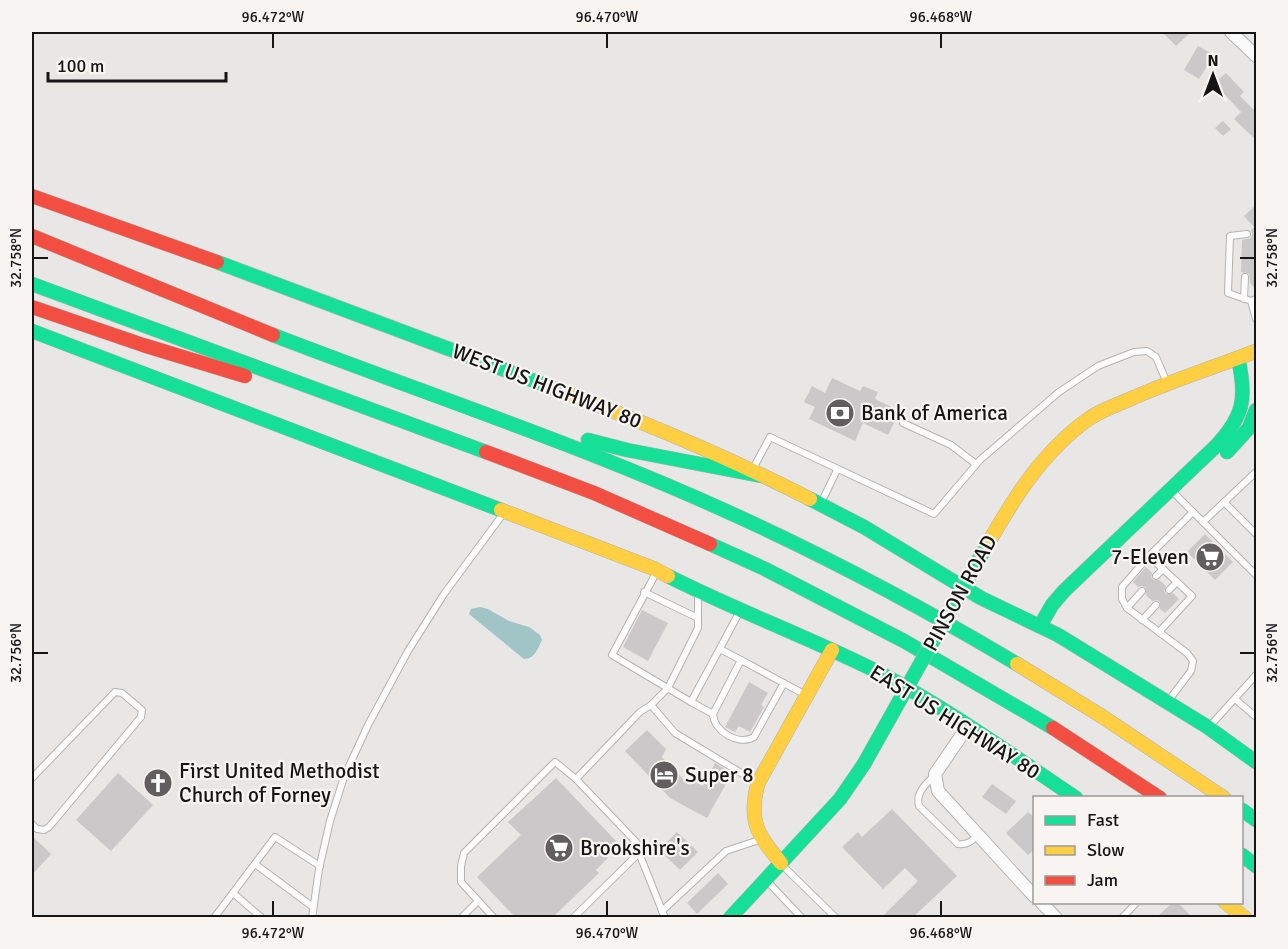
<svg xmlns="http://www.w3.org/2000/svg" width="1288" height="949" font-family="Signika,sans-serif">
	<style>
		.water { fill: #a1c4c6 }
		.building { fill: #cac8c9 }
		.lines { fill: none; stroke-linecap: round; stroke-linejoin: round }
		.lane-casing { stroke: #b4b3b2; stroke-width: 8 }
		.street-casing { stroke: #b4b3b2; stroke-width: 14 }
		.fast-casing { stroke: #b4b3b2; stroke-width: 15 }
		.slow-casing { stroke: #b4b3b2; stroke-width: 15 }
		.jam-casing { stroke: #b4b3b2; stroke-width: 15 }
		.lane { stroke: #fcfbfb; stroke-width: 6 }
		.street { stroke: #fcfbfb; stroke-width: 12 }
		.fast { stroke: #16e098; stroke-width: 14 }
		.slow { stroke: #ffcf43; stroke-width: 14 }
		.jam { stroke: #f24e42; stroke-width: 14 }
		.fast-bridge-casing { stroke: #b4b3b2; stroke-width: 15; stroke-linecap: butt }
		.fast-bridge { stroke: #16e098; stroke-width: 14 }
		.ticks { fill: none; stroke: #161515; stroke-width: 2 }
		.labels { text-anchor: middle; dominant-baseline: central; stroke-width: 4.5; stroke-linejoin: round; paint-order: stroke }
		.street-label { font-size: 21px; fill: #161515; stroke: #f7f4f2 }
		.poi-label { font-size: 21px; fill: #161515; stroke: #f7f4f2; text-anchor: start }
		.neatline { fill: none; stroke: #161515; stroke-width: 2 }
		.ticks-label { font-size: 15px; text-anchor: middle; fill: #161515 }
	</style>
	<rect width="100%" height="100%" fill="#e9e7e6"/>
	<path class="water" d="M480,607L488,609L509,621L529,627L540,635L542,640C538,648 535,659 524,659L469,614L471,609Z"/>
	<g class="building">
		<polygon points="1162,32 1191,32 1176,46"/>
		<polygon points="1198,46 1214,55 1199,79 1184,70"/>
		<polygon points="1226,73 1244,92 1240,96 1257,113 1257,141 1234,119 1241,112 1214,83"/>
		<polygon points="1223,121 1231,129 1223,136 1215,128"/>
		<polygon points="1257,204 1257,291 1250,283 1249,274 1241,272 1242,240 1251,238 1252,234 1251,230 1254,227 1244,216"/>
		<polygon points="832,378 860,391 863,386 878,392 875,399 900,411 888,435 863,423 855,441 809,419 815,407 804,402 812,386 825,393"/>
		<polygon points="1205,534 1233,562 1215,580 1187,552"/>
		<polygon points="1146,567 1152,573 1151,577 1153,580 1159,580 1166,586 1164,591 1166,594 1173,593 1179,599 1165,613 1160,609 1160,602 1157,600 1152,601 1146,595 1146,588 1142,586 1138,587 1133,582"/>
		<polygon points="642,610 668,623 648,661 623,647"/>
		<polygon points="749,682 768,693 761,705 764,707 750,732 739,726 735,732 725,727"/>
		<polygon points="647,730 666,749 662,757 686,782 689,779 703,786 715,763 732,773 707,818 670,798 625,751"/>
		<polygon points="118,773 153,805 111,851 76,820"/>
		<polygon points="556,778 617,842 604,854 608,858 596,870 599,873 552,918 516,918 477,877 521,835 508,822"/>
		<polygon points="992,784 1016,801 1006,814 982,797"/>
		<polygon points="892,809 957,876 912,918 881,918 918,881 905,868 883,889 842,847 858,832 862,837"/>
		<polygon points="1028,812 1035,818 1035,849 1028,855 1006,833"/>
		<polygon points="677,832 698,852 680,870 659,850"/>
		<polygon points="32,836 51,854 32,875"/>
		<polygon points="718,873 728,884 697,914 687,903"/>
		<polygon points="1172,903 1178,903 1193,918 1156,918"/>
	</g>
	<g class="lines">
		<g class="lane-casing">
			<g id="lane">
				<polyline points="1247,234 1230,236 1228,293 1251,301"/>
				<polyline points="1244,299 1245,277"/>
				<polyline points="1256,299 1251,301 1256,319"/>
				<polyline points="903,423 951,445 976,464"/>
				<polyline points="754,467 770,437 934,514 980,460 1059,392 1098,366 1134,352 1147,351 1156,357 1167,383"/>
				<polyline points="1172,491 1256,575"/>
				<polyline points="822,501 837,470"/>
				<polyline points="1224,502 1256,534"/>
				<polyline points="1203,522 1256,472"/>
				<polyline points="1149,556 1192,596 1159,632"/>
				<polyline points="656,573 612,655 691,702"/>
				<polyline points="1156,576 1163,569"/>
				<polyline points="1169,590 1177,582"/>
				<polyline points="644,592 698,618"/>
				<polyline points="1127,608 1142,591"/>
				<polyline points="1142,620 1156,605"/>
				<polyline points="720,649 741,660 713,714 691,702 740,611"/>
				<polyline points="741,660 804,694"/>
				<polyline points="1235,699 1256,717"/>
				<polyline points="1169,700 1191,671 1193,661 1187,653 1127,608 1122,599 1122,587 1149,556 1193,512"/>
				<polyline points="651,705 675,733 756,782"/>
				<path d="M713,714C714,732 739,746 754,737L784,683"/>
				<polyline points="1209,727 1256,675"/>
				<path d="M935,774C927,784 915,792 919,806L958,844C968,845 972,841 979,834"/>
				<polyline points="32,778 115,692 122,693 142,710 141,717 49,827 44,830 37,829 32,824"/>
				<polyline points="576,779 640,712 651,705 668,688 698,628 698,594"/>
				<polyline points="255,864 313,907"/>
				<polyline points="781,864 836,918"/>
				<polyline points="768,882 802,918"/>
				<polyline points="233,893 262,918"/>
				<polyline points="662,911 726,851 759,840"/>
				<polyline points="214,918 275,837 320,866"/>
				<polyline points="312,918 319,869 330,821 344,777 368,725 408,651 444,594 503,514"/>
				<polyline points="461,918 478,901"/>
				<polyline points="494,918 461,882 461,866 464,853 555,762 576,779 638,844 639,853"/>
				<polyline points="573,918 639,853 665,918"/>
				<polyline points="1122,918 1137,902"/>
			</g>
		</g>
		<g class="street-casing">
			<g id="street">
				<polyline points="1231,32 1256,56"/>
				<polyline points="968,726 935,774 938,791 1034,896"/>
				<polyline points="1041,902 1056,918"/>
			</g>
		</g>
		<g class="fast-casing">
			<g id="fast">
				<polyline points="217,262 569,394"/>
				<polyline points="32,284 486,452"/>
				<polyline points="32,331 501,510"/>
				<path d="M273,335C421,392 572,442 717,507C820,553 920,606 1017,664"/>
				<polyline points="588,440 627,450 762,476"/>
				<polyline points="1227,452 1249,428 1256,410"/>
				<polyline points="810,499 864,527 981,598 1058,635 1206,726 1256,762"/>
				<polyline points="710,544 765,569 904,641 1053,728"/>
				<path d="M668,576C737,611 811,638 880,673C948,709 1012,755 1076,798"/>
				<path d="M1040,626L1052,605L1064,591L1216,446C1244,416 1247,398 1238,358"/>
				<polyline points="1242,810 1256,820"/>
				<polyline points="1242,855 1256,866"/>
				<polyline points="730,918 840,799 864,764"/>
			</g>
		</g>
		<g class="slow-casing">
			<g id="slow">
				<path d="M569,394C651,425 732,459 810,499"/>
				<polyline points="501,510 655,569 668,576"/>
				<path d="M983,552C1011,503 1040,454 1087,420C1099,411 1114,406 1128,400C1170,381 1213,368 1256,351"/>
				<polyline points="1017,664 1103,717 1224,798"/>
				<path d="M781,863C757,834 748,821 758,783L832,650"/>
				<polyline points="1225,902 1245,918"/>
			</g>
		</g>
		<g class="jam-casing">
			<g id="jam">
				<polyline points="32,196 217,262"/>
				<polyline points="32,236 273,335"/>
				<polyline points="32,307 143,345 245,376"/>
				<polyline points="486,452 594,493 710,544"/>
				<polyline points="1053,728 1160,798"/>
			</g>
		</g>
		<use href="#lane" class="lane"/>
		<use href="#street" class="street"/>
		<use href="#fast" class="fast"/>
		<use href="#slow" class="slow"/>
		<use href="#jam" class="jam"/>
		<g class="fast-bridge-casing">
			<polyline id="fast-bridge" points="864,764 983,552"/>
		</g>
		<use href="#fast-bridge" class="fast-bridge"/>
	</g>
	<path class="ticks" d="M273,33V48M607,33V48M941,33V48M33,258H48M1240,258H1255M33,653H48M1240,653H1255M273,901V916M607,901V916M941,901V916"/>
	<defs>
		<g id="bank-disc" transform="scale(1.5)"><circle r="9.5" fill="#605e5e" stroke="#f7f4f2"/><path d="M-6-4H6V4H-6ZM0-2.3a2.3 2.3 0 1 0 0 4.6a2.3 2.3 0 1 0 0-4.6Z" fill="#fff"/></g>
		<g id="supermarket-disc" transform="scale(1.5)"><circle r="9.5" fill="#605e5e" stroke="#f7f4f2"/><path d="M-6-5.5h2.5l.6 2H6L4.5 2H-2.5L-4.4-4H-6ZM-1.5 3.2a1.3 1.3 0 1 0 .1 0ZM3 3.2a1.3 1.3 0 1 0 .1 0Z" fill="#fff"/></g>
		<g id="hotel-disc" transform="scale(1.5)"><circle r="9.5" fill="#605e5e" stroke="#f7f4f2"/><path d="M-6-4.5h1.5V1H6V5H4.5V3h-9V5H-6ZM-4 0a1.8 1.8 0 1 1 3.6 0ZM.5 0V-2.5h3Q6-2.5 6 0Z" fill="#fff"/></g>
		<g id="church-disc" transform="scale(1.5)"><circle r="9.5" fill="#605e5e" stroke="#f7f4f2"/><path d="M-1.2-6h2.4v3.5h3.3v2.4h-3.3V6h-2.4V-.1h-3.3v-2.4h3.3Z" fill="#fff"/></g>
	</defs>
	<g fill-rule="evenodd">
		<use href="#bank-disc" x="840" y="413"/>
		<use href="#supermarket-disc" x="1210" y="557"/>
		<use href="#hotel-disc" x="664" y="775"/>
		<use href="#church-disc" x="158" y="783"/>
		<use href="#supermarket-disc" x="559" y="848"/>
	</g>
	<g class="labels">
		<g class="street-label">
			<text transform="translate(547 386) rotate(21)">WEST US HIGHWAY 80</text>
			<text transform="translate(960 593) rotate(-61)">PINSON ROAD</text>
			<text transform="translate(955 722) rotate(32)">EAST US HIGHWAY 80</text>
		</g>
		<g class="poi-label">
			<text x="861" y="413">Bank of America</text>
			<text x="1189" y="557" text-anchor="end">7-Eleven</text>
			<text x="179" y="771">First United Methodist<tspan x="179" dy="24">Church of Forney</tspan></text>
			<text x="685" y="775">Super 8</text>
			<text x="580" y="848">Brookshire's</text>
		</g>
	</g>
	<rect width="1288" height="949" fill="none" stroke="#f7f4f2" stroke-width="66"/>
	<rect x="1033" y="796" width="210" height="108" fill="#f7f4f2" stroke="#9d9b9a" stroke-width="1.5"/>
	<rect x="1045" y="816" width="30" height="9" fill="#16e098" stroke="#9d9b9a" stroke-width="1.5"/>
	<text x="1087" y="826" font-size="18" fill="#161515">Fast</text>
	<rect x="1045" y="846" width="30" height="9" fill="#ffcf43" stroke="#9d9b9a" stroke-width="1.5"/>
	<text x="1087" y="856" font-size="18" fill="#161515">Slow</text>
	<rect x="1045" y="876" width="30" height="9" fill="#f24e42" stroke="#9d9b9a" stroke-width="1.5"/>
	<text x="1087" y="886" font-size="18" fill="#161515">Jam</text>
	<g transform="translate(1213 75)" stroke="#f7f4f2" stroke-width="4.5" paint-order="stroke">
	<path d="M0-4.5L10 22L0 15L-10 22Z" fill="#161515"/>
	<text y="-9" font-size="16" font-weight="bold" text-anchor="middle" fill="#161515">N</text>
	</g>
	<path d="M48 72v9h178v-9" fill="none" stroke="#161515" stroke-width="3"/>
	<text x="57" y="72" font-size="18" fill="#161515" stroke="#f7f4f2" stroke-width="4.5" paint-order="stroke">100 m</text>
	<rect x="33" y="33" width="1222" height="883" class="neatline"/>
	<g class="ticks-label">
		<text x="273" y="22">96.472°W</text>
		<text x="607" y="22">96.470°W</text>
		<text x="941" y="22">96.468°W</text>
		<text transform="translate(16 258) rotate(-90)" y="5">32.758°N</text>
		<text transform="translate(1272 258) rotate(-90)" y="5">32.758°N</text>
		<text transform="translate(16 653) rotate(-90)" y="5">32.756°N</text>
		<text transform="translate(1272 653) rotate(-90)" y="5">32.756°N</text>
		<text x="273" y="938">96.472°W</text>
		<text x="607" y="938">96.470°W</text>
		<text x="941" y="938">96.468°W</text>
	</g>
</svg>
